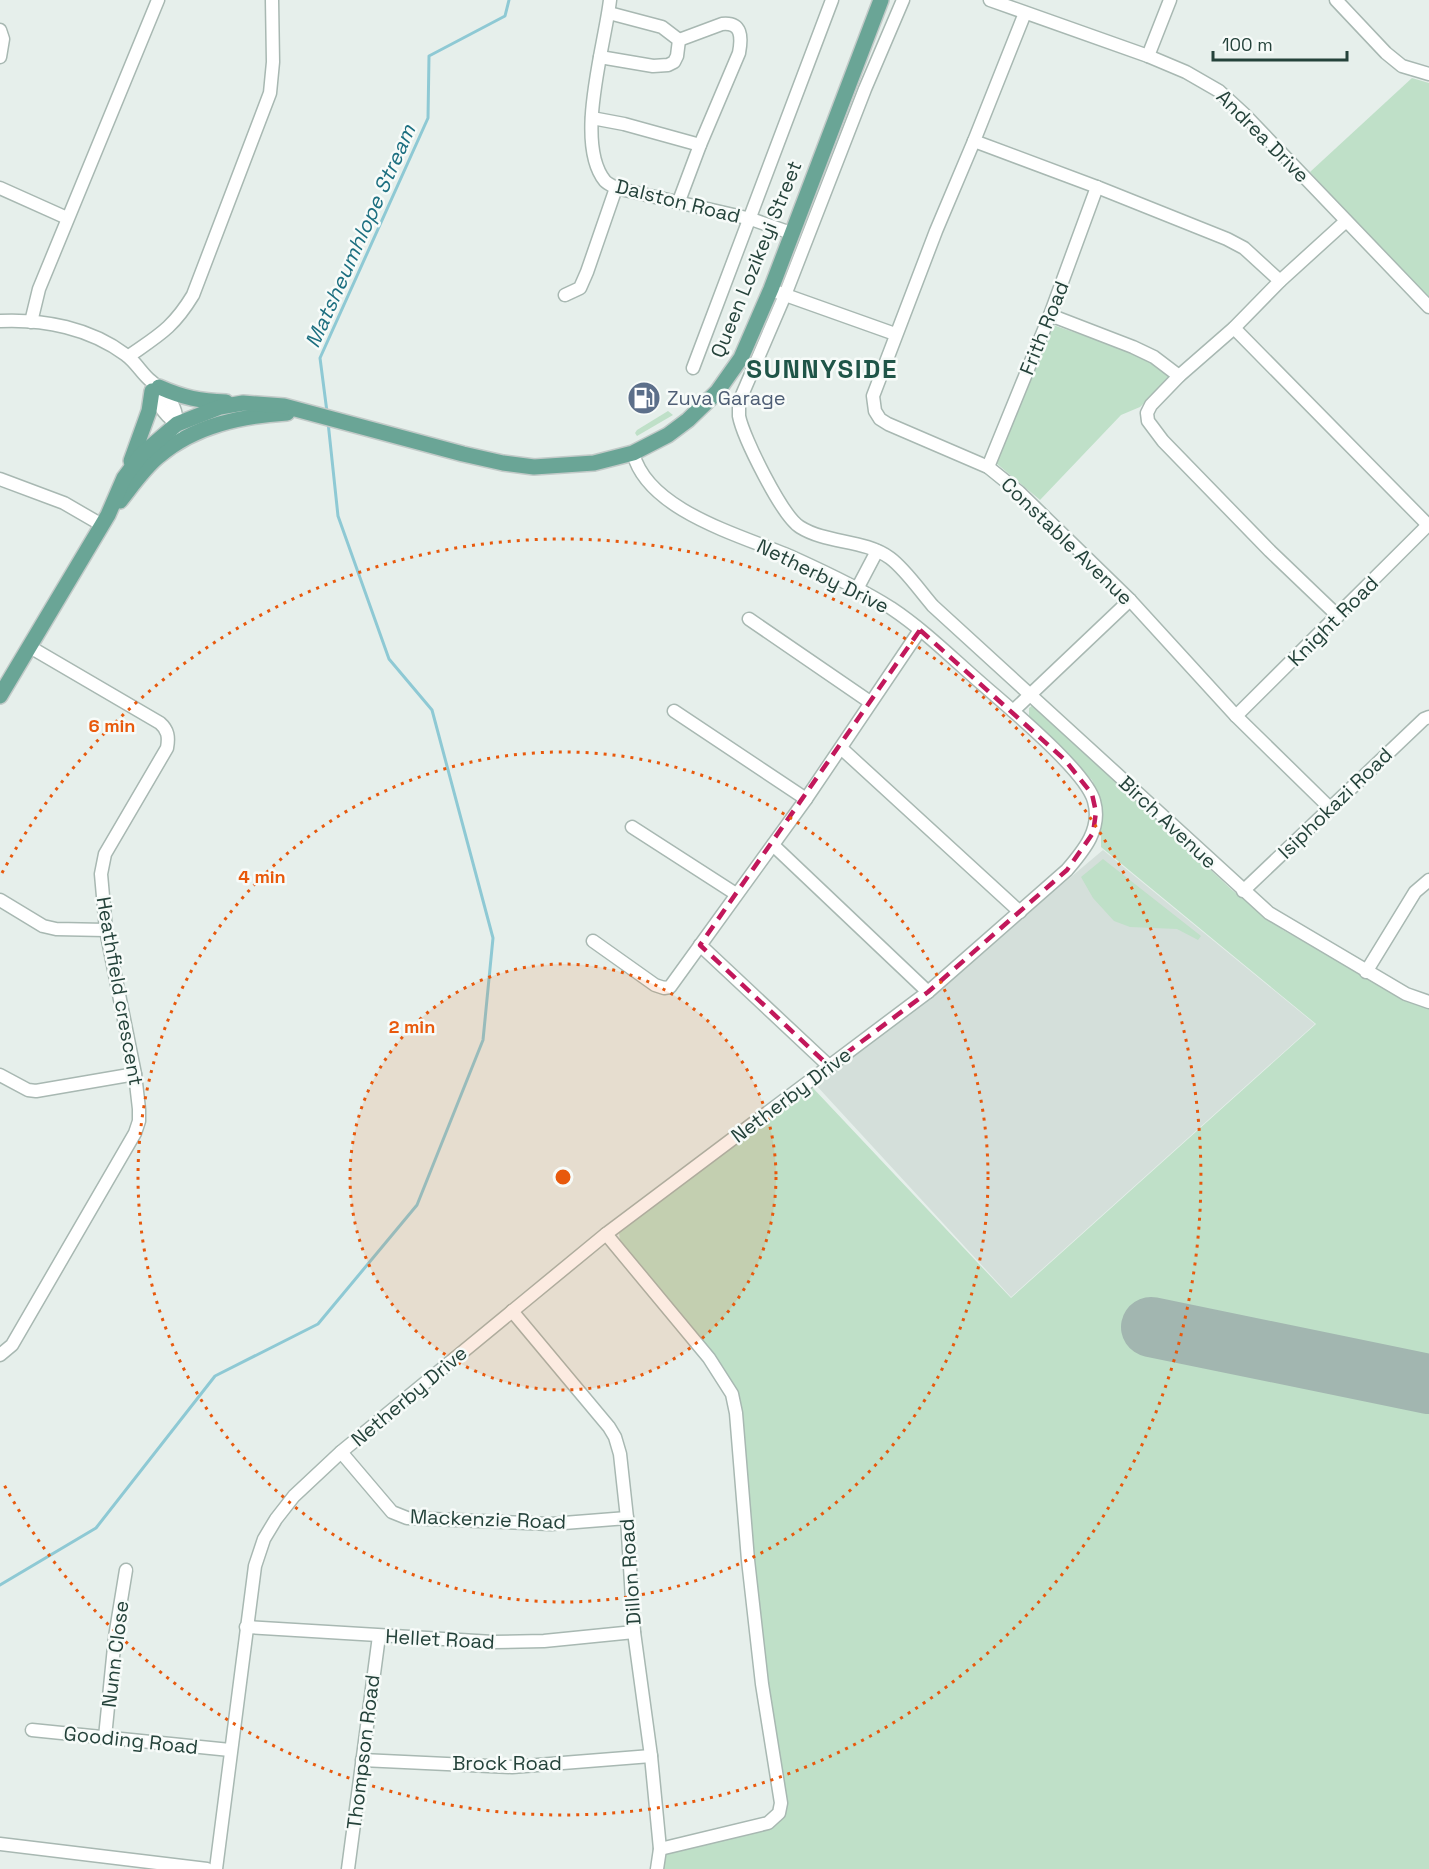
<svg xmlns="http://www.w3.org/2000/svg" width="1429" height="1869" font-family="'Space Grotesk',sans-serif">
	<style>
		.built { fill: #d4dfda }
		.green { fill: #bfe0c8 }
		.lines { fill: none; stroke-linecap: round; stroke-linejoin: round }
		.stream { stroke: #8ec9d4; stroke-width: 3 }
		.runway { stroke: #a2b6b0; stroke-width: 60 }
		.minor-casing { stroke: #a8b8b2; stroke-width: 15 }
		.major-casing { stroke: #c2cac8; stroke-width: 18 }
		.minor { stroke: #fff; stroke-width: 12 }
		.major { stroke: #6aa596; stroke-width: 15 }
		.marked { fill: none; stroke: #c2185b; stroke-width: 4.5; stroke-dasharray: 12 8; stroke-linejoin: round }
		.ring { fill: none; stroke: #e8590c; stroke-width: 3; stroke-dasharray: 3 6 }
		.labels { text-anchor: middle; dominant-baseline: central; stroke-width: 5; stroke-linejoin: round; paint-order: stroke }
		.street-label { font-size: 20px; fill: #24423a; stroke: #f7fbf9 }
		.service-label { font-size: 20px; fill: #4e5e75; stroke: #f7fbf9; text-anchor: start }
		.water-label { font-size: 21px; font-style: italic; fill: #1c6f80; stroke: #f7fbf9 }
		.district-label { font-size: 26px; font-weight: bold; letter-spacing: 1.5px; fill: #1f5548; stroke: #f7fbf9 }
		.centre { fill: #e8590c; stroke: #f7fbf9; stroke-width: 3 }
		.ring-label { font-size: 18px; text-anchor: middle; font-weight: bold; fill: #e8590c; stroke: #f7fbf9; stroke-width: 5; stroke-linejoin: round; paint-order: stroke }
	</style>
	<rect width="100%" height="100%" fill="#e6efeb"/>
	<polygon class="built" points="1103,850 1315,1024 1011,1297 815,1084 931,995"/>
	<g class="green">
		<polygon points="1412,78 1429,83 1429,300 1310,172"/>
		<polygon points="1053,325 1126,350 1150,362 1170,378 1140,407 1121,415 1040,500 996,463"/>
		<polygon points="668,411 673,415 637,436 635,433 637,430"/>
		<polygon points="1033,705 1037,706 1232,890 1283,930 1408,1000 1429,1006 1429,1869 661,1869 666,1852 774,1826 787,1811 766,1685 737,1404 620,1244 619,1231 812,1087 1011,1298 1316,1024 1101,847 1101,801 1092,780 1034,726 1029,716 1029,708"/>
		<polygon points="1103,859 1201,936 1198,940 1177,929 1130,927 1114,921 1093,898 1081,877"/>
	</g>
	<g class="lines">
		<g class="stream">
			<polyline points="327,412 320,358 428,118 429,56 505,16 509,0"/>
			<polyline points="0,1585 96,1528 215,1376 318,1324 417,1205 483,1040 493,938 432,710 389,659 338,516 328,422"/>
		</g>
		<polyline class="runway" points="1151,1327 1429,1384"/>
		<g class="minor-casing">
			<g id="minor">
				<path d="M610,0C605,45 574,143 605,181C608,184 613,186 616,188L751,219L791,233"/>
				<path d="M903,0L865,89L785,295L739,402C739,406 739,411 739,416C743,437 782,516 800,527C827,544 864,539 890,558C905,569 920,591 933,606L1269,913L1406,994L1429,1002"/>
				<polyline points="990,0 1148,56 1186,72 1219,91 1244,114 1429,307"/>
				<polyline points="1336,0 1386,53 1402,66 1429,74"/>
				<polyline points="1025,13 974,141 936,231 873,396 875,411 880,419 888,424 988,467 1019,492 1130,600 1236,716 1330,808"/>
				<polyline points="0,30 3,39 0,57"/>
				<path d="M679,40L722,24C742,22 742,37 739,53L700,145L679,201"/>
				<polyline points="1148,56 1170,0"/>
				<polyline points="600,57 653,66 668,65 674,62 677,56 679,40 662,27 609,13"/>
				<polyline points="592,118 624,124 700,145"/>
				<polyline points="974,141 1097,187 1227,239 1244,248 1280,281"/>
				<polyline points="0,188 67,218"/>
				<polyline points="777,292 895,334"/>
				<polyline points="565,295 580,288 587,272 616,188"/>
				<polyline points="1050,315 1133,347 1154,357 1179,376"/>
				<path d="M0,321C44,319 90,328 126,355C136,362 142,374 151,381C167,394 182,410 174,431"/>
				<polyline points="31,322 39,289 158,0"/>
				<polyline points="1234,328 1429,526"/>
				<path d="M129,356C159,335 173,328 193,295L270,93L273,62L272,0"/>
				<polyline points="693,368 832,0"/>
				<path d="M152,389C157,403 166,418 179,424"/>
				<polyline points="988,467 1050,315 1097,187"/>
				<polyline points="0,479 64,503 102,525"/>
				<polyline points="857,589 877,551"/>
				<polyline points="1338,616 1270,551 1163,441 1148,421 1147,413 1151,405 1179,376 1234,328 1280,281 1346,221"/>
				<polyline points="749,619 870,702"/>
				<polyline points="674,711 806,799"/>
				<polyline points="1013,711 1130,600"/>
				<polyline points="1236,716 1429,524"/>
				<polyline points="841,748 1020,912"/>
				<polyline points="632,827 736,894"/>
				<polyline points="773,845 928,992"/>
				<polyline points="1243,891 1424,719 1429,717"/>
				<polyline points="0,900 43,926 56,929 106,930"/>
				<polyline points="593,941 655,985 664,988 670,987 806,799 920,630"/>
				<polyline points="700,945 829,1066"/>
				<polyline points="1366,972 1415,892 1429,880"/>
				<polyline points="0,1075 28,1090 36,1091 135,1074"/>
				<polyline points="606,1234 709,1358 732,1394 736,1413 748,1560 762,1684 781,1803 779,1813 768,1823 660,1849"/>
				<polyline points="512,1311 609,1427 615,1437 620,1454 627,1518 634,1632 651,1756 660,1849 657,1869"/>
				<path d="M0,1355L12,1345L135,1133L139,1121V1109L135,1074L106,930L101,874L105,854L167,748C169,737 168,730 160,723L30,647"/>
				<polyline points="341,1452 392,1512 407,1518 551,1524 627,1518"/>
				<polyline points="246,1627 493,1642 544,1641 634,1632"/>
				<polyline points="32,1730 230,1750"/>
				<polyline points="105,1737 115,1637 126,1570"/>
				<polyline points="362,1760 512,1767 651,1756"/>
				<polyline points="0,1844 207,1869"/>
				<path d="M216,1869L255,1566L264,1539L276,1519L294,1496L341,1452L606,1234L928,992L1067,870C1084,850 1102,829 1094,801C1086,771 1008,707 982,684C952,658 924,630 891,608C861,589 827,573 794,558C744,536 648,512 633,453"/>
				<polyline points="348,1869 379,1636"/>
			</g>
		</g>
		<g class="major-casing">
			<g id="major">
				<path d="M159,387C184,398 200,401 226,402"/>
				<polyline points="131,461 149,411 152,391"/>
				<path d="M120,501C132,486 144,468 159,456C195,425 242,416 287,413"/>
				<polyline points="0,696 108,515 124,478 141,455 177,424 220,407 243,403 284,406 463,454 503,463 534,467 594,463 633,453 668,435 688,420 717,392 741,358 771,289 881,0"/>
			</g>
		</g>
		<use href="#minor" class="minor"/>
		<use href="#major" class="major"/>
	</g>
	<path class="marked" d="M920,630L1065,760L1092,794L1096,812L1093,833L1067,870L928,992L829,1066L700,945Z"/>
	<circle cx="563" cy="1177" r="213" fill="#e8590c" fill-opacity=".12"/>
	<g class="ring">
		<circle cx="563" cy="1177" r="213"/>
		<circle cx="563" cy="1177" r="425"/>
		<path d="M2 873A638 638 0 1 1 2 1481"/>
	</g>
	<defs>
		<g id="fuel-disc" transform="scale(1.725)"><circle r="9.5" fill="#5c6f8a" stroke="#f7fbf9"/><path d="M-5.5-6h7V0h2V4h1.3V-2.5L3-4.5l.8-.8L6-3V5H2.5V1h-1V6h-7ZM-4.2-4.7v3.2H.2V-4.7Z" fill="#fff"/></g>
	</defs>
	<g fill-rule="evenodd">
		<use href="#fuel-disc" x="644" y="398"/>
	</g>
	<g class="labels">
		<g class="street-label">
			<text transform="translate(1263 136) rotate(45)">Andrea Drive</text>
			<text transform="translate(678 201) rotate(14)">Dalston Road</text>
			<text transform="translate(756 259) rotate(-68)">Queen Lozikeyi Street</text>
			<text transform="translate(1044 328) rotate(-68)">Frith Road</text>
			<text transform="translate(1067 541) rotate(44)">Constable Avenue</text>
			<text transform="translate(823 576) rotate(26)">Netherby Drive</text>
			<text transform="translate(1333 621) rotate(-45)">Knight Road</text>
			<text transform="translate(1335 803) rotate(-44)">Isiphokazi Road</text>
			<text transform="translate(1168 822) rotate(43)">Birch Avenue</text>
			<text transform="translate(120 991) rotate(80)">Heathfield crescent</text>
			<text transform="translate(791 1095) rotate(-37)">Netherby Drive</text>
			<text transform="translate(409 1396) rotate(-40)">Netherby Drive</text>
			<text transform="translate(488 1519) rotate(2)">Mackenzie Road</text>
			<text transform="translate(630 1572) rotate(-94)">Dillon Road</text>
			<text transform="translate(440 1639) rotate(3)">Hellet Road</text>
			<text transform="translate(115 1654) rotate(-83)">Nunn Close</text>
			<text transform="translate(131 1740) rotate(6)">Gooding Road</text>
			<text transform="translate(363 1752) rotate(-83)">Thompson Road</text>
			<text x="507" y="1763">Brock Road</text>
		</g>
		<g class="service-label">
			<text x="667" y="398">Zuva Garage</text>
		</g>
		<g class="water-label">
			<text transform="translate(360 236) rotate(-66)">Matsheumhlope Stream</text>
		</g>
		<g class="district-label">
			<text x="822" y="369">SUNNYSIDE</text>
		</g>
	</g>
	<circle cx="563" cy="1177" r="9" class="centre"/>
	<g class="ring-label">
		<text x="112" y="732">6 min</text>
		<text x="262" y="883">4 min</text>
		<text x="412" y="1033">2 min</text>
	</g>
	<path d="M1213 51v9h134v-9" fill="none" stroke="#24423a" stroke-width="3"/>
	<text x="1222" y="51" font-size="18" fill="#24423a" stroke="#f7fbf9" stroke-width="4.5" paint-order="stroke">100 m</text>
</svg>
